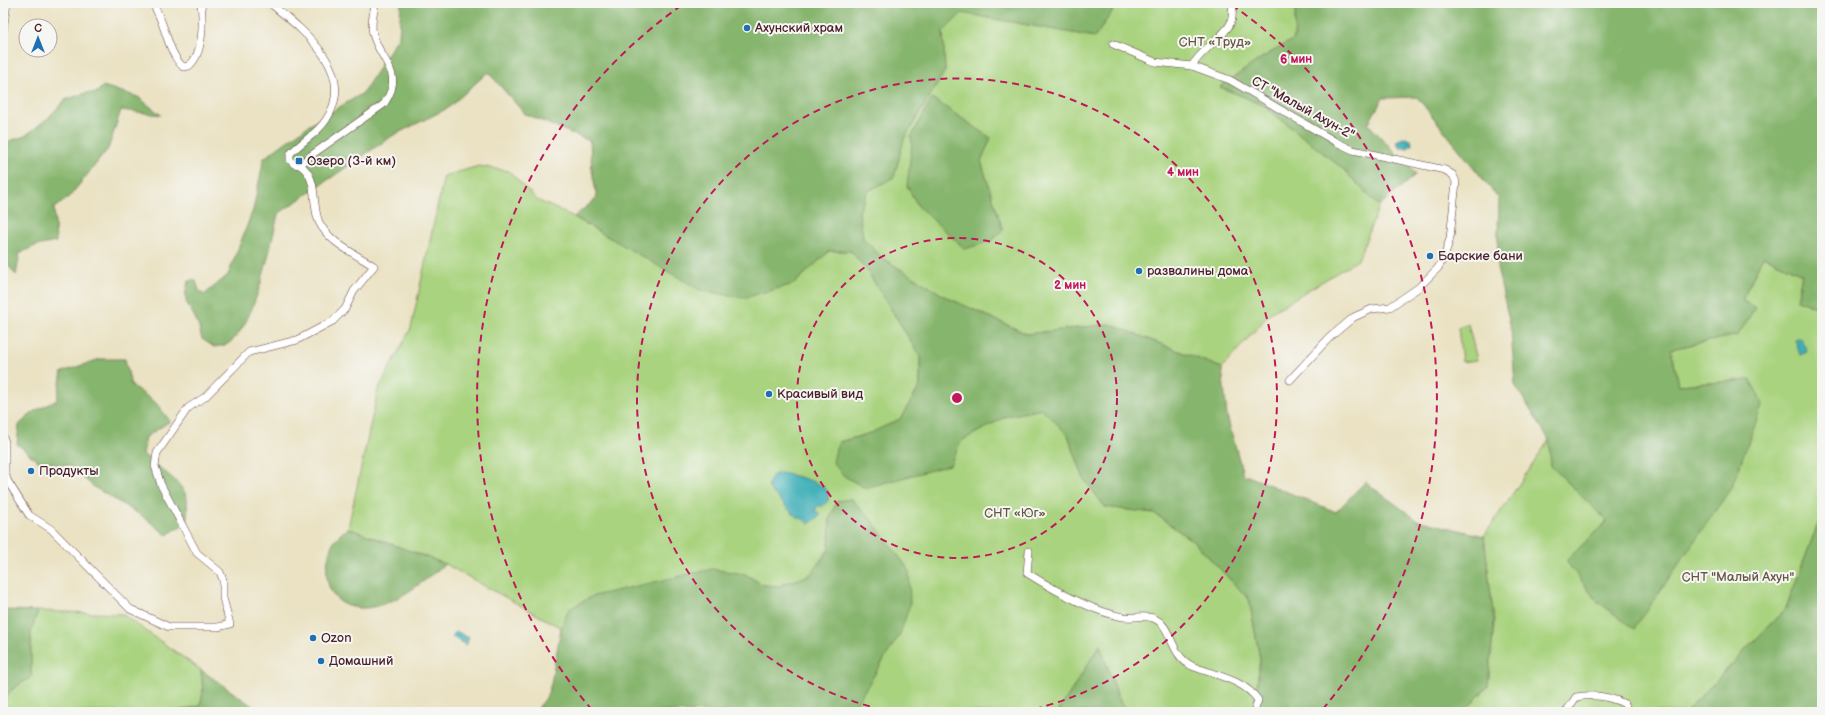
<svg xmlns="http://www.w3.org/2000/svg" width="1825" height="715" font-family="'Balsamiq Sans',sans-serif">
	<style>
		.green { fill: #a9d37e; stroke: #7a7954 }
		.forest { fill: #86b56d; stroke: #686a4c }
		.water { fill: #3eafb7; stroke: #446771 }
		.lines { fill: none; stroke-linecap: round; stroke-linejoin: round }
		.street-casing { stroke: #623c42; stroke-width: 8 }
		.street { stroke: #fff; stroke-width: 7 }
		.ring { fill: none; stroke: #c2185b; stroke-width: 2; stroke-dasharray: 7 5 }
		.poi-dot { fill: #1f6fb2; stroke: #f6f6f2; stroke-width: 1.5 }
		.labels { text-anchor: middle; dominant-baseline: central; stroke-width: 4; stroke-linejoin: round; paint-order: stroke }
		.poi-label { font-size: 13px; fill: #4a1f2b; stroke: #f6f6f2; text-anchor: start }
		.park-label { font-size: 13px; fill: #654; stroke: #f6f6f2 }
		.street-label { font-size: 13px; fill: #4a1f2b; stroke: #f6f6f2 }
		.centre { fill: #c2185b; stroke: #f6f6f2; stroke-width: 2 }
		.ring-label { font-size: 12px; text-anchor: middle; font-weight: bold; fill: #c2185b; stroke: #f6f6f2; stroke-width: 4; stroke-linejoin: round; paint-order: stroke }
	</style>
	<rect width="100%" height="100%" fill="#f6f6f2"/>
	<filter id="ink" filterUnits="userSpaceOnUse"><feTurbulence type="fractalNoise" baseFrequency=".025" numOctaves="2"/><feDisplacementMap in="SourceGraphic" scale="8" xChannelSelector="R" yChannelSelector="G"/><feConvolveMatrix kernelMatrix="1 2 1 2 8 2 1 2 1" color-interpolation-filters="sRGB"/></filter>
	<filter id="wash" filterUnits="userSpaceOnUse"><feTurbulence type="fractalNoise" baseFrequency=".012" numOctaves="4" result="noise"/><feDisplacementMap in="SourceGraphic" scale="16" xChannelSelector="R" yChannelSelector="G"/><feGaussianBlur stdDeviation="0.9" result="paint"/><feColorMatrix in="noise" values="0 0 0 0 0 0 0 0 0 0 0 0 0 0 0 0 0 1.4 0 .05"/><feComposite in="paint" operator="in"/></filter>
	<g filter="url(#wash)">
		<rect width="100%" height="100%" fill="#eae2c3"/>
		<g class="green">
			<polygon points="1118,3 1296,3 1294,39 1263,57 1220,87 1263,105 1342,168 1379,206 1358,260 1270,313 1222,368 1110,324 1027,334 946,297 882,258 863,238 859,212 867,192 894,177 904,139 945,71 943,32 962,13 1095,37"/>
			<polygon points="479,166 509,171 537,200 574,217 610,238 794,284 829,251 851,251 868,272 920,356 920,386 900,419 871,433 839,442 930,469 949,465 961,441 1007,416 1042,409 1068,435 1084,479 1105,507 1154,513 1194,542 1249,599 1260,659 1254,712 1126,712 1118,697 1100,645 1058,712 851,712 866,686 909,570 869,517 851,499 830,518 829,549 810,575 779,586 763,585 745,574 569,609 561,628 445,564 348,528 378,390 411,328 444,176"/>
			<polygon points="1763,256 1802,274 1797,300 1822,309 1822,513 1786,608 1686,712 1464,712 1488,686 1494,622 1484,536 1549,440 1551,466 1608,521 1566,561 1597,601 1750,380 1679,385 1671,349 1738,335 1754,307 1742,300"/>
			<polygon points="1468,324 1477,360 1462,362 1458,327"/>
			<path d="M38,611L122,614L201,670L203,692L200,706L170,712H3C3,692 16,687 31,677V631Z"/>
		</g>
		<g class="forest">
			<path d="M401,3H1118L1095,37L962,13L943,32L945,71L904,139L894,177L867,192L859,212L863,238L882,258L946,297L1027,334L1110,324L1222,368L1227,416L1243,474L1336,512L1365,482L1417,520L1484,536L1494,622L1488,686L1464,712H1254L1260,659L1249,599L1194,542L1154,513L1105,507L1084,479L1068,435L1042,409L1007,416L961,441L950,465L865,488L844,476L833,463L836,449L839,442L871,433L900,419L920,386V356L868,272L851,251H829L794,284L744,298L700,290L574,217L597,198L592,170L590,141L525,114L488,72L448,108L392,136L278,214C271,245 255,326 229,343C226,346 219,346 214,347L202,339C200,333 199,326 196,320C188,302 182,305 188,282L193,279L196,281L199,291L204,295L228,275L253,210L264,158L308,126L363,93L399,36Z"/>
			<polygon points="1296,3 1822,3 1822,309 1797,300 1802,274 1763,256 1742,300 1755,308 1738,335 1671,349 1679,385 1750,380 1763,403 1731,488 1634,629 1597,601 1566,561 1607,521 1551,466 1549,440 1515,385 1511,329 1497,267 1499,199 1417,97 1383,98 1368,124 1416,174 1379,206 1342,168 1263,105 1220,87 1263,57 1294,39"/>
			<polygon points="103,86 138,97 161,115 121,110 108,149 70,196 54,208 56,242 35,246 20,253 16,275 3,259 3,143 25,136 47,119 65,100 86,93 96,93"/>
			<polygon points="932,98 991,138 981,161 1003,230 991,241 965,249 918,206 907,186 912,144 911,137"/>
			<path d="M100,359H125L131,385L156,403L170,421L146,437L143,454C155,466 184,482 187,499C188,506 187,515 187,522L167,535L142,516L94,487L70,466L38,461L17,444L19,425L33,412L57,400L62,372Z"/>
			<polygon points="851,499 869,517 909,570 910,604 900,634 851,712 535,712 546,698 551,684 561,628 569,609 593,596 712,569 745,574 763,585 779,586 810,575 829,549 830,518 837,501"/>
			<polygon points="1822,513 1822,712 1686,712 1786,608"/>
			<path d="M348,528L445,564C423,582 396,605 366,608C333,610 321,583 329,555C330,551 331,546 333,543C336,537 343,532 348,528Z"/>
			<polygon points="3,610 38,611 31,631 31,677 9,691 3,705"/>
			<polygon points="1100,645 1118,697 1126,712 1058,712"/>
			<polygon points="201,670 261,712 170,712 200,706 203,692"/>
		</g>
		<g class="water">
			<polygon points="1406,137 1407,139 1411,139 1412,145 1408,145 1408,148 1400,148 1396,141"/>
			<polygon points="1801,338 1807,352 1800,355 1795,340"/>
			<path d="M779,473C788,473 820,482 826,489C829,493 828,497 828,501L822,507L819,505L815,510L821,515L809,524L802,518H797L770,490L768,485L773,475Z"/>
			<polygon points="456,631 469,638 466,645 452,637"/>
		</g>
	</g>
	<g filter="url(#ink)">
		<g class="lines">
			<g class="street-casing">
				<g id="street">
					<path d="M152,3C166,22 166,50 183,67L189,66C204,53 203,21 201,3"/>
					<path d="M270,3C304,31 358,72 326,120C317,134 301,142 290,154V160L294,164L300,165L310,156L384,104C406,72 380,62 373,34C370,23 374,13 375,3"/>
					<polyline points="3,31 7,3"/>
					<polyline points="1113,44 1155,62 1192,66 1230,80 1336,142 1353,150 1445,170 1453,175 1456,182 1450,238 1445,255 1438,268 1418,288 1390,307 1372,309 1354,317 1329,338 1290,380"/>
					<path d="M1192,66C1201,50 1227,34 1231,22C1233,16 1232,9 1233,3"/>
					<path d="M3,437L5,442V472L7,480L29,515L51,529L130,609L169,627H218L230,624L223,598V580L220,572L197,553L161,485L155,466L157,453L188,408L205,397L249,352L297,340L333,321L345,309L354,291L374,266C356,254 329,243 319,222C311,203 319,178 300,165"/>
					<path d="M1029,551L1027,573C1054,590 1091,611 1123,617C1133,618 1144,615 1153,618C1173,625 1169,655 1192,666C1214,675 1243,679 1258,700L1254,712"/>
					<path d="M1566,712L1576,697C1593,694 1610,696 1625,704L1628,712"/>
				</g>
			</g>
			<use href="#street" class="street"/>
		</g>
	</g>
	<g class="ring">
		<circle cx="957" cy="398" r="160"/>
		<path d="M893 712A320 320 0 1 1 1021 712"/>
		<path d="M592 710A480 480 0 0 1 682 5M1232 5A480 480 0 0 1 1322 710"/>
	</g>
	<g class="poi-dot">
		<circle cx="747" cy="28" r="4"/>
		<rect x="295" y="157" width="8" height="8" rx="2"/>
		<circle cx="1430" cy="256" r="4"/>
		<circle cx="1139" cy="271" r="4"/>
		<circle cx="769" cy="394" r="4"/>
		<circle cx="31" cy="471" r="4"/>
		<circle cx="313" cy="638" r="4"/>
		<circle cx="321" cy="661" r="4"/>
	</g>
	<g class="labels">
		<g class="poi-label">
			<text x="755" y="28">Ахунский храм</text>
			<text x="307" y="161">Озеро (3-й км)</text>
			<text x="1438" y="256">Барские бани</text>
			<text x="1147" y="271">развалины дома</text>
			<text x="777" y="394">Красивый вид</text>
			<text x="39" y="471">Продукты</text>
			<text x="321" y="638">Ozon</text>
			<text x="329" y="661">Домашний</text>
		</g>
		<g class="park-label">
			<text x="1215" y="42">СНТ «Труд»</text>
			<text x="1015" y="513">СНТ «Юг»</text>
			<text x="1738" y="577">СНТ "Малый Ахун"</text>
		</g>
		<g class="street-label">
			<text transform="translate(1303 108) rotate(29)">СТ "Малый Ахун-2"</text>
		</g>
	</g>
	<circle cx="957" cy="398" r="6" class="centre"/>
	<g class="ring-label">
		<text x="1296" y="63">6 мин</text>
		<text x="1183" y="176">4 мин</text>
		<text x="1070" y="289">2 мин</text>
	</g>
	<rect width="1825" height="715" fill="none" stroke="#f6f6f2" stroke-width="16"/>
	<g transform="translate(38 38)"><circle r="19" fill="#f6f6f2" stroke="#b1a0a2"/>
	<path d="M0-3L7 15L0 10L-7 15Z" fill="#1f6fb2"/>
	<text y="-6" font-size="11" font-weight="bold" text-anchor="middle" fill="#4a1f2b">С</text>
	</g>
</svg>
